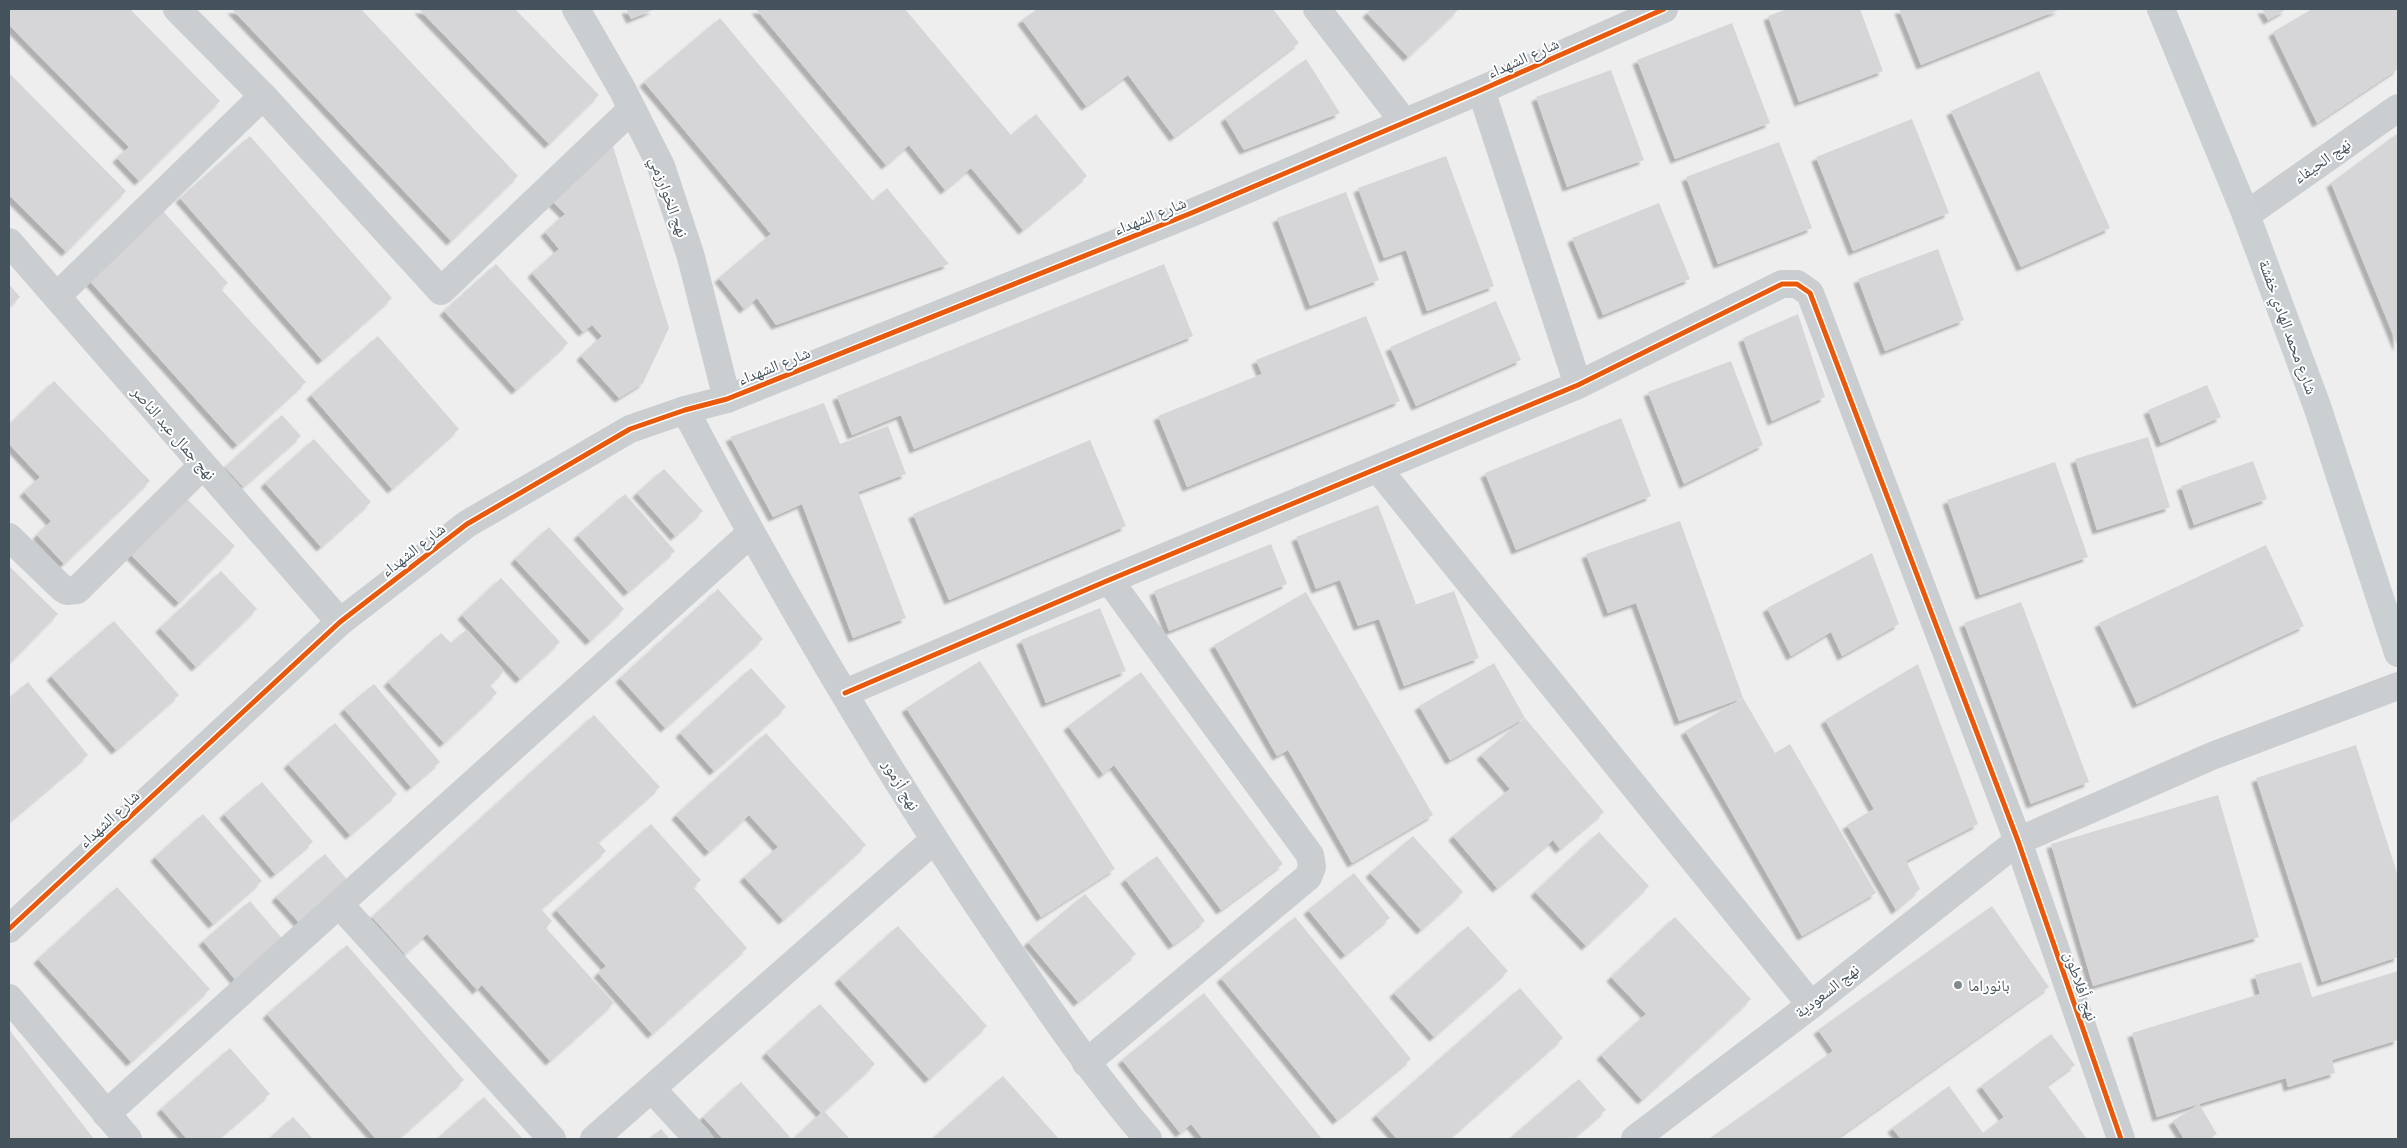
<svg xmlns="http://www.w3.org/2000/svg" width="2407" height="1148" font-family="'Fira Sans Condensed','Noto Naskh Arabic',sans-serif">
	<style>
		.building { fill: #d6d6d9; filter: url(#shadow) }
		.lines { fill: none; stroke-linecap: round; stroke-linejoin: round }
		.street { stroke: #caced0; stroke-width: 28 }
		.secondary { stroke: #cacfd2; stroke-width: 28 }
		.cycleway-casing { stroke: #fff; stroke-width: 8 }
		.cycleway { stroke: #e8590c; stroke-width: 5 }
		.poi-dot { fill: #80898f; stroke: #fff; stroke-width: 2 }
		.labels { text-anchor: middle; dominant-baseline: central; stroke-width: 4; stroke-linejoin: round; paint-order: stroke }
		.street-label { font-size: 16px; fill: #44525c; stroke: #fff }
		.poi-label { font-size: 16px; fill: #44525c; stroke: #fff; text-anchor: start }
	</style>
	<defs>
		<filter id="shadow"><feDropShadow dx="-4.5" dy="4.5" stdDeviation="1" flood-color="#0004"/></filter>
	</defs>
	<rect width="100%" height="100%" fill="#efeeee"/>
	<g class="building">
		<polygon points="9,9 130,9 220,101 139,181 117,158 129,147 9,25"/>
		<polygon points="232,9 361,9 518,176 451,241"/>
		<polygon points="419,9 515,9 599,95 549,144"/>
		<polygon points="626,9 655,9 631,19"/>
		<polygon points="756,9 905,9 1011,135 1036,114 1087,176 1023,230 971,168 945,190 909,145 886,165"/>
		<polygon points="1037,9 1273,9 1299,43 1174,137 1128,75 1086,106 1022,20"/>
		<polygon points="1371,9 1459,9 1408,57 1367,13"/>
		<polygon points="1787,9 1860,9 1883,71 1799,102 1768,16"/>
		<polygon points="1899,9 2061,9 1921,65"/>
		<polygon points="2262,9 2287,9 2268,20"/>
		<polygon points="2312,9 2398,9 2398,69 2317,123 2273,32"/>
		<polygon points="720,18 873,201 887,188 949,264 776,325 757,298 744,309 719,278 771,234 644,82"/>
		<polygon points="1732,23 1770,123 1675,159 1637,60"/>
		<polygon points="1306,59 1340,113 1244,150 1225,118"/>
		<polygon points="1611,70 1644,160 1567,187 1536,97"/>
		<polygon points="2039,71 2110,228 2021,267 1951,111"/>
		<polygon points="9,73 126,191 66,252 9,195"/>
		<polygon points="1912,119 1949,213 1853,251 1816,157"/>
		<polygon points="2398,133 2398,347 2331,183"/>
		<polygon points="250,136 392,298 322,360 180,198"/>
		<polygon points="1779,142 1812,228 1718,264 1686,177"/>
		<polygon points="612,143 669,328 643,383 619,398 581,356 602,336 592,325 583,332 532,273 559,249 545,232 565,214 552,201"/>
		<polygon points="1446,156 1494,286 1427,311 1406,250 1384,258 1358,188"/>
		<polygon points="1346,192 1379,280 1310,306 1277,218"/>
		<polygon points="1659,203 1690,279 1603,315 1572,238"/>
		<polygon points="162,210 228,283 221,289 306,382 237,445 87,278"/>
		<polygon points="1938,249 1964,320 1885,351 1858,279"/>
		<polygon points="496,264 568,343 516,390 444,311"/>
		<polygon points="1164,264 1193,336 914,449 901,415 852,435 837,396"/>
		<polygon points="9,284 20,297 9,307"/>
		<polygon points="1496,301 1521,360 1416,406 1390,347"/>
		<polygon points="1798,314 1825,397 1772,421 1743,338"/>
		<polygon points="1366,316 1400,401 1187,487 1158,416 1262,374 1256,360"/>
		<polygon points="378,336 459,429 392,489 311,395"/>
		<polygon points="1731,361 1763,445 1684,484 1648,392"/>
		<polygon points="54,381 150,481 64,564 37,535 51,521 24,492 40,477 9,444 9,425"/>
		<polygon points="2207,385 2221,417 2161,443 2148,410"/>
		<polygon points="824,403 840,444 888,426 906,474 858,492 906,618 853,638 802,504 773,517 730,437"/>
		<polygon points="282,415 301,436 243,487 225,467"/>
		<polygon points="1621,418 1651,496 1516,550 1485,473"/>
		<polygon points="2148,437 2170,507 2097,530 2075,459"/>
		<polygon points="314,439 371,502 321,547 265,483"/>
		<polygon points="1090,440 1126,526 949,600 913,514"/>
		<polygon points="2253,461 2267,499 2194,525 2181,486"/>
		<polygon points="2055,462 2088,557 1980,595 1947,500"/>
		<polygon points="664,469 703,511 675,536 637,493"/>
		<polygon points="625,494 675,551 628,592 578,535"/>
		<polygon points="186,498 235,546 179,603 130,554"/>
		<polygon points="1378,505 1416,604 1406,608 1454,591 1479,658 1404,686 1379,619 1358,626 1340,580 1316,589 1296,537"/>
		<polygon points="1680,521 1743,698 1679,721 1636,603 1608,613 1586,554"/>
		<polygon points="549,527 624,609 590,641 515,559"/>
		<polygon points="1271,544 1287,584 1169,631 1154,591"/>
		<polygon points="2266,545 2304,626 2137,704 2099,623"/>
		<polygon points="1872,553 1899,624 1842,656 1831,632 1791,656 1767,608"/>
		<polygon points="9,566 58,614 9,664"/>
		<polygon points="221,571 257,609 196,667 160,628"/>
		<polygon points="501,578 560,642 520,679 462,615"/>
		<polygon points="718,589 763,639 665,728 620,678"/>
		<polygon points="1306,592 1433,815 1352,863 1288,750 1277,756 1214,645"/>
		<polygon points="2021,602 2089,782 2031,804 1964,623"/>
		<polygon points="1100,608 1126,671 1046,703 1021,640"/>
		<polygon points="114,621 179,695 116,750 51,676"/>
		<polygon points="466,630 504,671 490,685 497,693 444,743 388,682 441,633 451,643"/>
		<polygon points="980,661 1115,869 1041,917 906,708"/>
		<polygon points="1494,663 1525,718 1450,760 1419,706"/>
		<polygon points="1918,664 1978,824 1906,861 1920,889 1896,910 1847,825 1874,809 1825,720"/>
		<polygon points="751,668 786,707 714,771 680,733"/>
		<polygon points="1141,672 1283,864 1221,910 1114,765 1103,774 1068,726"/>
		<polygon points="28,682 88,755 9,822 9,698"/>
		<polygon points="374,684 440,762 411,787 344,709"/>
		<polygon points="1743,698 1775,753 1790,744 1876,893 1802,936 1685,731"/>
		<polygon points="594,715 660,787 598,842 606,851 541,909 552,921 546,928 614,1003 550,1061 482,985 477,990 427,934 405,954 372,917"/>
		<polygon points="1525,718 1604,812 1560,849 1553,840 1497,888 1453,836 1510,789 1481,755"/>
		<polygon points="335,723 397,794 350,835 288,764"/>
		<polygon points="766,733 866,845 783,920 744,877 778,847 749,815 709,852 676,815"/>
		<polygon points="2356,745 2398,876 2398,957 2322,982 2256,778"/>
		<polygon points="262,782 313,842 275,874 224,814"/>
		<polygon points="2218,795 2259,937 2093,986 2051,844"/>
		<polygon points="203,814 262,881 213,924 155,857"/>
		<polygon points="651,824 701,880 693,887 747,948 652,1034 598,973 606,966 556,910"/>
		<polygon points="1599,832 1649,886 1586,946 1535,892"/>
		<polygon points="1413,836 1463,892 1421,930 1370,873"/>
		<polygon points="325,854 351,884 303,927 276,897"/>
		<polygon points="1157,856 1205,921 1173,945 1125,879"/>
		<polygon points="1354,873 1390,918 1345,955 1308,910"/>
		<polygon points="117,887 210,989 131,1062 38,959"/>
		<polygon points="1085,894 1136,954 1078,1002 1028,942"/>
		<polygon points="250,901 286,943 238,983 203,941"/>
		<polygon points="1992,906 2049,987 1836,1139 1709,1139 1833,1051 1818,1030"/>
		<polygon points="1295,917 1411,1059 1337,1120 1221,978"/>
		<polygon points="1675,917 1751,999 1642,1100 1601,1055 1646,1014 1611,977"/>
		<polygon points="898,926 987,1026 929,1079 839,979"/>
		<polygon points="1468,926 1508,971 1434,1037 1394,993"/>
		<polygon points="347,945 464,1080 398,1139 376,1139 267,1014"/>
		<polygon points="2301,962 2312,997 2398,971 2398,1040 2332,1060 2335,1073 2288,1087 2286,1078 2199,1104 2217,1134 2209,1139 2184,1139 2173,1121 2199,1104 2157,1117 2132,1033 2260,994 2255,975"/>
		<polygon points="1520,988 1563,1038 1449,1139 1397,1139 1376,1115"/>
		<polygon points="1204,993 1262,1065 1322,1139 1203,1139 1191,1124 1180,1133 1122,1060"/>
		<polygon points="820,1004 875,1064 824,1111 850,1139 793,1139 821,1113 766,1053"/>
		<polygon points="9,1029 11,1032 94,1139 9,1139"/>
		<polygon points="2051,1034 2075,1065 2047,1085 2087,1139 1901,1139 1892,1128 1949,1086 1983,1133 2004,1117 1981,1086"/>
		<polygon points="230,1048 270,1094 218,1139 187,1139 161,1109"/>
		<polygon points="1003,1076 1059,1139 932,1139"/>
		<polygon points="1579,1079 1606,1110 1572,1139 1509,1139"/>
		<polygon points="741,1082 790,1137 787,1139 723,1139 703,1117"/>
		<polygon points="484,1097 523,1139 437,1139"/>
		<polygon points="293,1117 313,1139 269,1139"/>
		<polygon points="661,1129 670,1139 649,1139"/>
	</g>
	<g class="lines">
		<g class="street">
			<polyline points="576,9 622,89 661,166 691,257 727,399"/>
			<polyline points="1317,9 1404,122"/>
			<polyline points="1481,90 1578,385"/>
			<polyline points="263,96 441,291 632,109"/>
			<polyline points="2246,215 2398,108"/>
			<polyline points="9,242 340,622"/>
			<polyline points="57,296 263,96 177,9"/>
			<path d="M685,410C779,588 881,763 994,929C1043,1001 1091,1073 1148,1139"/>
			<polyline points="1378,469 1811,1005"/>
			<polyline points="9,537 62,588 67,591 77,590 202,466"/>
			<polyline points="845,693 1109,580 1578,385 1782,284 1797,284 1810,293 2018,841 2121,1139"/>
			<polyline points="340,905 552,1139"/>
			<polyline points="9,929 340,622 467,524 630,429 685,410 727,399 1189,214 1481,90 1664,9"/>
			<polyline points="9,998 128,1139"/>
			<polyline points="1086,1063 1308,877 1312,867 1310,855 1109,580"/>
			<polyline points="652,1089 698,1139"/>
			<polyline points="106,1114 750,534"/>
			<polyline points="594,1139 934,840"/>
			<polyline points="1635,1139 1811,1005 2018,841 2212,756 2398,686"/>
		</g>
		<polyline class="secondary" points="2161,9 2246,215 2317,406 2398,653"/>
		<g class="cycleway-casing">
			<g id="cycleway">
				<polyline points="845,693 1109,580 1578,385 1782,284 1797,284 1810,293 2018,841 2121,1139"/>
				<polyline points="9,929 340,622 467,524 630,429 685,410 727,399 1189,214 1481,90 1664,9"/>
			</g>
		</g>
		<use href="#cycleway" class="cycleway"/>
	</g>
	<circle class="poi-dot" cx="1958" cy="985" r="5"/>
	<g class="labels">
		<g class="street-label">
			<text transform="translate(1523 58) rotate(-24)">شارع الشهداء</text>
			<text transform="translate(2322 161) rotate(-35)">نهج الحيفاء</text>
			<text transform="translate(669 197) rotate(70)">نهج الخوارزمي</text>
			<text transform="translate(1150 216) rotate(-22)">شارع الشهداء</text>
			<text transform="translate(2288 327) rotate(70)">شارع محمد الهادي خفشة</text>
			<text transform="translate(774 366) rotate(-22)">شارع الشهداء</text>
			<text transform="translate(174 433) rotate(49)">نهج جمال عبد الناصر</text>
			<text transform="translate(413 550) rotate(-38)">شارع الشهداء</text>
			<text transform="translate(901 785) rotate(59)">نهج أزمور</text>
			<text transform="translate(109 819) rotate(-43)">شارع الشهداء</text>
			<text transform="translate(2081 986) rotate(71)">نهج أفلاطون</text>
			<text transform="translate(1827 991) rotate(-38)">نهج السعودية</text>
		</g>
		<g class="poi-label">
			<text x="1968" y="985">بانوراما</text>
		</g>
	</g>
	<rect width="2407" height="1148" fill="none" stroke="#44525c" stroke-width="20"/>
</svg>
